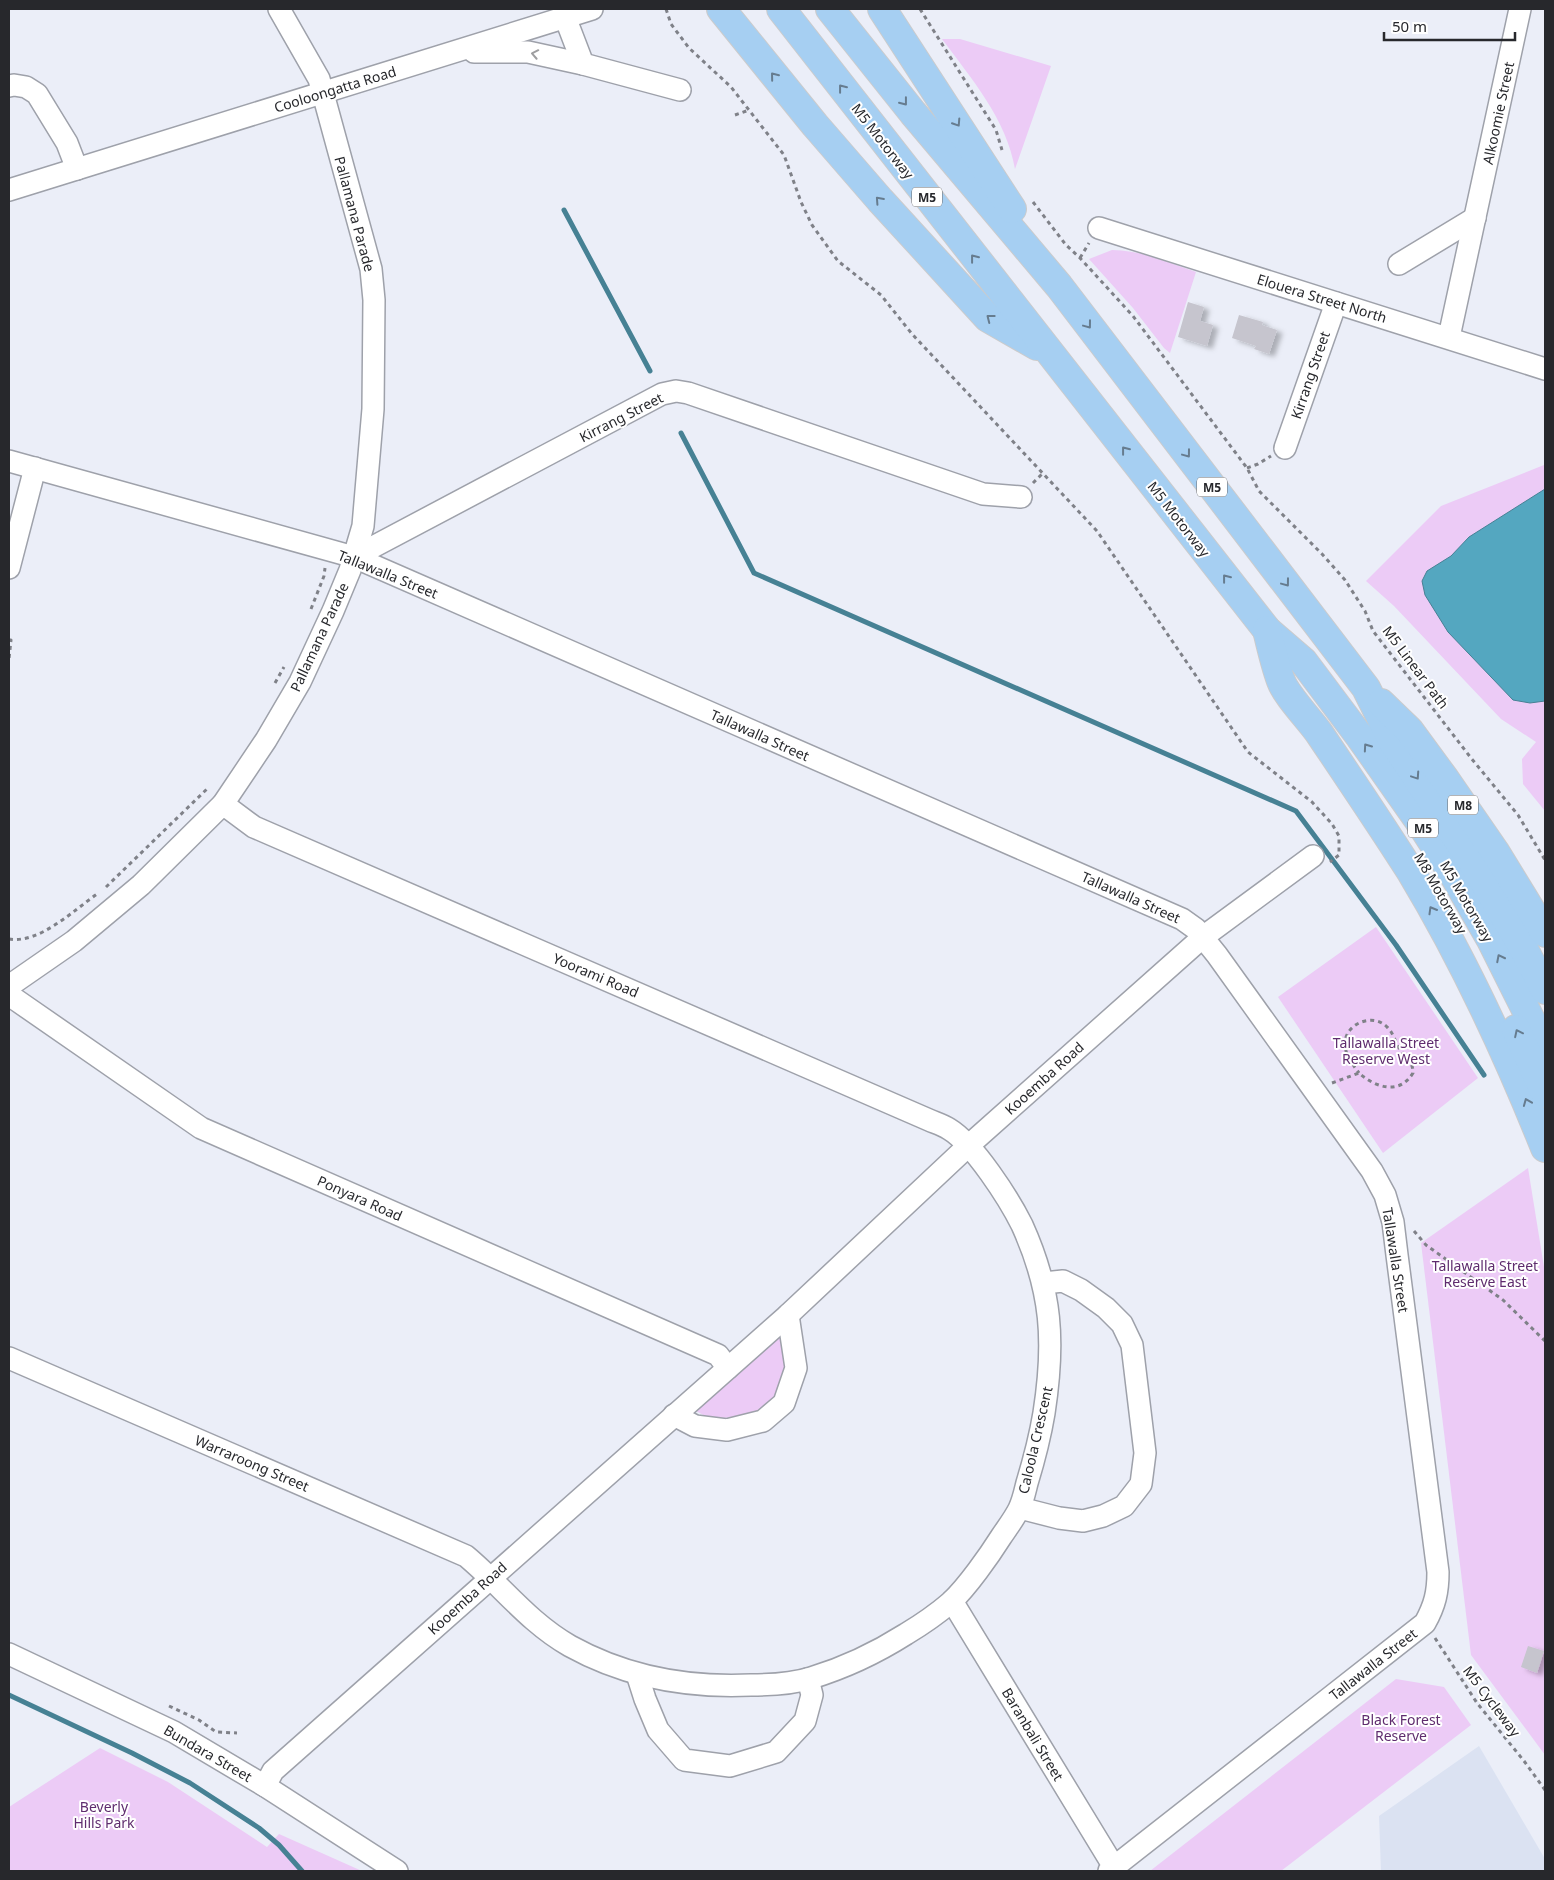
<svg xmlns="http://www.w3.org/2000/svg" width="1554" height="1880" font-family="'Noto Sans',sans-serif">
	<style>
		.built { fill: #dbe2f2 }
		.green { fill: #eccbf6 }
		.water { fill: #54a7c0; stroke: #468194 }
		.lines { fill: none; stroke-linecap: round; stroke-linejoin: round }
		.stream { stroke: #468194; stroke-width: 5 }
		.building { fill: #c6c5ce; filter: url(#shadow) }
		.street-casing { stroke: #9ea1aa; stroke-width: 24 }
		.highway-casing { stroke: #cbcbcc; stroke-width: 30 }
		.path { stroke: #7f8188; stroke-width: 3; stroke-dasharray: 4 4; stroke-linecap: butt }
		.street { stroke: #fff; stroke-width: 21 }
		.highway { stroke: #a6cff2; stroke-width: 28 }
		.oneway { stroke: #9e9ea0 }
		.oneway2 { stroke: #667c8f }
		.labels { text-anchor: middle; dominant-baseline: central; stroke-width: 4; stroke-linejoin: round; paint-order: stroke }
		.shield { fill: #fff; stroke: #68686b; stroke-width: 1 }
		.shield-label { font-size: 12px; font-weight: bold; fill: #27282c }
		.street-label { font-size: 14px; fill: #27282c; stroke: #fff }
		.park-label { font-size: 14px; fill: #5f2c6e; stroke: #fff }
	</style>
	<defs>
		<filter id="shadow"><feDropShadow dx="5.5" dy="3" stdDeviation="2.5" flood-color="#0004"/></filter>
	</defs>
	<rect width="100%" height="100%" fill="#ebeef8"/>
	<polygon class="built" points="1479,1746 1545,1859 1545,1871 1381,1871 1379,1816"/>
	<g class="green">
		<path d="M942,39H960L1051,66L1015,169C1007,120 971,78 942,39Z"/>
		<path d="M1112,250C1141,250 1169,263 1196,272L1170,353L1164,348L1133,308L1089,259Z"/>
		<polygon points="1545,462 1545,811 1523,784 1522,759 1536,742 1501,719 1394,606 1366,581 1441,506 1544,465"/>
		<polygon points="1376,927 1478,1078 1383,1153 1278,997"/>
		<polygon points="1528,1168 1545,1273 1545,1755 1471,1655 1421,1243"/>
		<polygon points="778,1335 785,1351 786,1373 777,1400 763,1410 736,1417 711,1419 694,1410"/>
		<polygon points="1396,1679 1444,1687 1471,1725 1281,1871 1150,1871"/>
		<polygon points="100,1748 168,1782 267,1847 279,1834 362,1871 9,1871 9,1807"/>
	</g>
	<polygon class="water" points="1545,489 1545,701 1530,703 1513,700 1448,632 1425,595 1422,581 1427,571 1451,556 1469,537"/>
	<g class="lines">
		<g class="stream">
			<polyline points="564,210 650,371"/>
			<polyline points="681,433 754,573 1296,811 1396,945 1484,1075"/>
			<polyline points="9,1695 132,1753 190,1783 259,1828 279,1845 302,1871"/>
		</g>
	</g>
	<g class="building">
		<polygon points="1188,302 1204,307 1200,321 1213,325 1207,346 1178,337"/>
		<polygon points="1239,315 1263,322 1262,325 1277,330 1269,354 1254,349 1256,346 1232,338"/>
		<polygon points="1528,1646 1544,1651 1537,1673 1521,1667"/>
	</g>
	<g class="lines">
		<g class="street-casing">
			<g id="street">
				<polyline points="565,17 583,64 680,90"/>
				<polyline points="474,52 528,52 583,64"/>
				<polyline points="9,86 14,85 26,87 37,94 67,143 77,169"/>
				<polyline points="9,190 592,9"/>
				<polyline points="1099,228 1545,369"/>
				<polyline points="1399,264 1475,218"/>
				<polyline points="1449,337 1520,9"/>
				<polyline points="1285,448 1336,303"/>
				<path d="M9,461L354,557L1182,919L1196,929L1217,955L1372,1171L1385,1195L1393,1222L1397,1255L1438,1572C1438,1592 1435,1605 1425,1623L1109,1871"/>
				<polyline points="354,557 662,394 676,391 688,393 983,494 1021,497"/>
				<polyline points="9,568 35,468"/>
				<polyline points="9,986 74,941 141,885 223,804 266,740 300,682 333,611 350,570 363,526 373,409 374,300 371,269 319,79 279,9"/>
				<polyline points="9,995 201,1128 702,1348 718,1355 728,1368"/>
				<path d="M9,1358L466,1556C502,1586 528,1622 570,1646C626,1677 687,1688 751,1685C771,1685 792,1684 811,1678C844,1668 876,1653 906,1634C921,1625 937,1614 951,1602C967,1587 989,1556 1001,1537C1007,1528 1014,1519 1019,1509C1023,1501 1025,1491 1027,1483C1034,1460 1040,1437 1044,1413C1055,1342 1052,1291 1022,1225C1009,1199 974,1144 949,1129C943,1125 936,1123 929,1120L254,827L223,804"/>
				<polyline points="674,1415 695,1426 727,1430 763,1421 784,1403 796,1368 788,1315"/>
				<polyline points="1020,1508 1059,1518 1083,1521 1103,1516 1124,1506 1141,1484 1145,1453 1132,1345 1122,1324 1106,1308 1081,1290 1063,1281 1044,1283"/>
				<polyline points="952,1601 1114,1867"/>
				<polyline points="9,1654 174,1732 265,1786 397,1871"/>
				<polyline points="637,1674 645,1699 658,1730 684,1760 730,1766 776,1752 805,1721 812,1695 808,1679"/>
				<polyline points="265,1786 273,1771 788,1315 968,1146 1203,937 1313,856"/>
			</g>
		</g>
		<g class="highway-casing">
			<g id="highway">
				<polyline points="721,9 815,125 880,200 988,318 1037,346"/>
				<polyline points="781,9 1267,630 1303,661 1360,737 1417,818 1456,879 1491,940 1545,1048"/>
				<polyline points="830,9 913,113 1059,286 1366,688 1393,742 1470,858 1524,949 1545,990"/>
				<polyline points="882,9 1012,209"/>
				<path d="M1267,630C1271,647 1275,665 1281,681C1286,695 1309,719 1319,733C1350,779 1381,825 1411,872C1464,960 1507,1053 1545,1148"/>
				<polyline points="1381,703 1409,730 1445,779 1496,853 1545,933"/>
				<polyline points="1516,1029 1545,1093"/>
			</g>
		</g>
		<g class="path">
			<polyline points="666,9 671,24 689,48 731,87 784,155 801,202 812,225 838,261 881,295 912,334 1097,531 1248,752 1312,802 1332,824 1339,836 1339,855 1330,862"/>
			<polyline points="920,9 996,130 1002,150"/>
			<polyline points="735,115 749,110"/>
			<polyline points="1033,202 1066,245 1080,258 1133,316 1247,468 1259,491 1322,554 1345,580 1365,611 1373,631 1471,758 1518,815 1545,860"/>
			<polyline points="1080,258 1089,243"/>
			<polyline points="1247,468 1258,464 1271,456"/>
			<polyline points="1033,483 1043,473"/>
			<polyline points="311,609 324,576 325,568"/>
			<polyline points="9,640 11,640 9,659"/>
			<polyline points="275,683 284,667"/>
			<polyline points="106,887 209,787"/>
			<path d="M9,939C39,944 73,911 97,894"/>
			<path d="M1332,1083L1359,1073C1375,1087 1399,1096 1413,1073C1413,1061 1407,1060 1401,1051C1395,1043 1394,1033 1387,1027C1373,1012 1343,1024 1345,1046C1346,1056 1353,1065 1359,1073"/>
			<polyline points="1414,1231 1426,1245 1503,1300 1545,1341 1545,1344"/>
			<polyline points="1435,1638 1477,1703 1524,1761 1545,1790"/>
			<polyline points="169,1706 199,1720 216,1732 237,1733"/>
		</g>
		<use href="#street" class="street"/>
		<use href="#highway" class="highway"/>
	</g>
	<defs><path id="oneway-chevron" d="M-2-3.5L2.5 0L-2 3.5" fill="none" stroke-width="1.6" stroke-linecap="round" stroke-linejoin="round" transform="scale(1.25)"/></defs>
	<use class="oneway" href="#oneway-chevron" transform="translate(535 54) rotate(-169)"/>
	<g class="oneway2">
		<use href="#oneway-chevron" transform="translate(774 76) rotate(-129)"/>
		<use href="#oneway-chevron" transform="translate(842 88) rotate(-128)"/>
		<use href="#oneway-chevron" transform="translate(904 102) rotate(52)"/>
		<use href="#oneway-chevron" transform="translate(957 123) rotate(57)"/>
		<use href="#oneway-chevron" transform="translate(879 200) rotate(-132)"/>
		<use href="#oneway-chevron" transform="translate(974 258) rotate(-128)"/>
		<use href="#oneway-chevron" transform="translate(990 318) rotate(-142)"/>
		<use href="#oneway-chevron" transform="translate(1088 325) rotate(53)"/>
		<use href="#oneway-chevron" transform="translate(1125 450) rotate(-128)"/>
		<use href="#oneway-chevron" transform="translate(1187 454) rotate(53)"/>
		<use href="#oneway-chevron" transform="translate(1226 578) rotate(-128)"/>
		<use href="#oneway-chevron" transform="translate(1286 583) rotate(53)"/>
		<use href="#oneway-chevron" transform="translate(1367 747) rotate(-125)"/>
		<use href="#oneway-chevron" transform="translate(1416 776) rotate(56)"/>
		<use href="#oneway-chevron" transform="translate(1432 910) rotate(-120)"/>
		<use href="#oneway-chevron" transform="translate(1500 958) rotate(-117)"/>
		<use href="#oneway-chevron" transform="translate(1518 1033) rotate(-116)"/>
		<use href="#oneway-chevron" transform="translate(1527 1102) rotate(-112)"/>
	</g>
	<g class="labels">
		<g class="shield">
			<rect x="912" y="187.5" width="30" height="19" rx="4"/>
			<rect x="1197" y="477.5" width="30" height="19" rx="4"/>
			<rect x="1448" y="795.5" width="30" height="19" rx="4"/>
			<rect x="1408" y="818.5" width="30" height="19" rx="4"/>
		</g>
		<g class="shield-label">
			<text x="927" y="197">M5</text>
			<text x="1212" y="487">M5</text>
			<text x="1463" y="805">M8</text>
			<text x="1423" y="828">M5</text>
		</g>
		<g class="street-label">
			<text transform="translate(335 89) rotate(-17)">Cooloongatta Road</text>
			<text transform="translate(1498 113) rotate(-78)">Alkoomie Street</text>
			<text transform="translate(883 141) rotate(52)">M5 Motorway</text>
			<text transform="translate(355 214) rotate(75)">Pallamana Parade</text>
			<text transform="translate(1322 298) rotate(17)">Elouera Street North</text>
			<text transform="translate(1310 375) rotate(-71)">Kirrang Street</text>
			<text transform="translate(621 417) rotate(-27)">Kirrang Street</text>
			<text transform="translate(1179 519) rotate(52)">M5 Motorway</text>
			<text transform="translate(388 574) rotate(22)">Tallawalla Street</text>
			<text transform="translate(319 637) rotate(-65)">Pallamana Parade</text>
			<text transform="translate(1416 667) rotate(53)">M5 Linear Path</text>
			<text transform="translate(760 735) rotate(24)">Tallawalla Street</text>
			<text transform="translate(1441 893) rotate(60)">M8 Motorway</text>
			<text transform="translate(1131 897) rotate(24)">Tallawalla Street</text>
			<text transform="translate(1467 901) rotate(60)">M5 Motorway</text>
			<text transform="translate(596 975) rotate(23)">Yoorami Road</text>
			<text transform="translate(1044 1078) rotate(-42)">Kooemba Road</text>
			<text transform="translate(360 1198) rotate(24)">Ponyara Road</text>
			<text transform="translate(1396 1260) rotate(81)">Tallawalla Street</text>
			<text transform="translate(1035 1440) rotate(-77)">Caloola Crescent</text>
			<text transform="translate(252 1463) rotate(23)">Warraroong Street</text>
			<text transform="translate(467 1598) rotate(-42)">Kooemba Road</text>
			<text transform="translate(1373 1664) rotate(-38)">Tallawalla Street</text>
			<text transform="translate(1492 1701) rotate(53)">M5 Cycleway</text>
			<text transform="translate(1033 1734) rotate(59)">Baranbali Street</text>
			<text transform="translate(208 1753) rotate(30)">Bundara Street</text>
		</g>
		<g class="park-label">
			<text x="1386" y="1042">Tallawalla Street<tspan x="1386" dy="16">Reserve West</tspan></text>
			<text x="1485" y="1265">Tallawalla Street<tspan x="1485" dy="16">Reserve East</tspan></text>
			<text x="1401" y="1719">Black Forest<tspan x="1401" dy="16">Reserve</tspan></text>
			<text x="104" y="1806">Beverly<tspan x="104" dy="16">Hills Park</tspan></text>
		</g>
	</g>
	<rect width="1554" height="1880" fill="none" stroke="#27282c" stroke-width="20"/>
	<path d="M1384 32v8h131v-8" fill="none" stroke="#27282c" stroke-width="2.5"/>
	<text x="1392" y="32" font-size="15" fill="#27282c" stroke="#ffffff" stroke-width="4" paint-order="stroke">50 m</text>
</svg>
